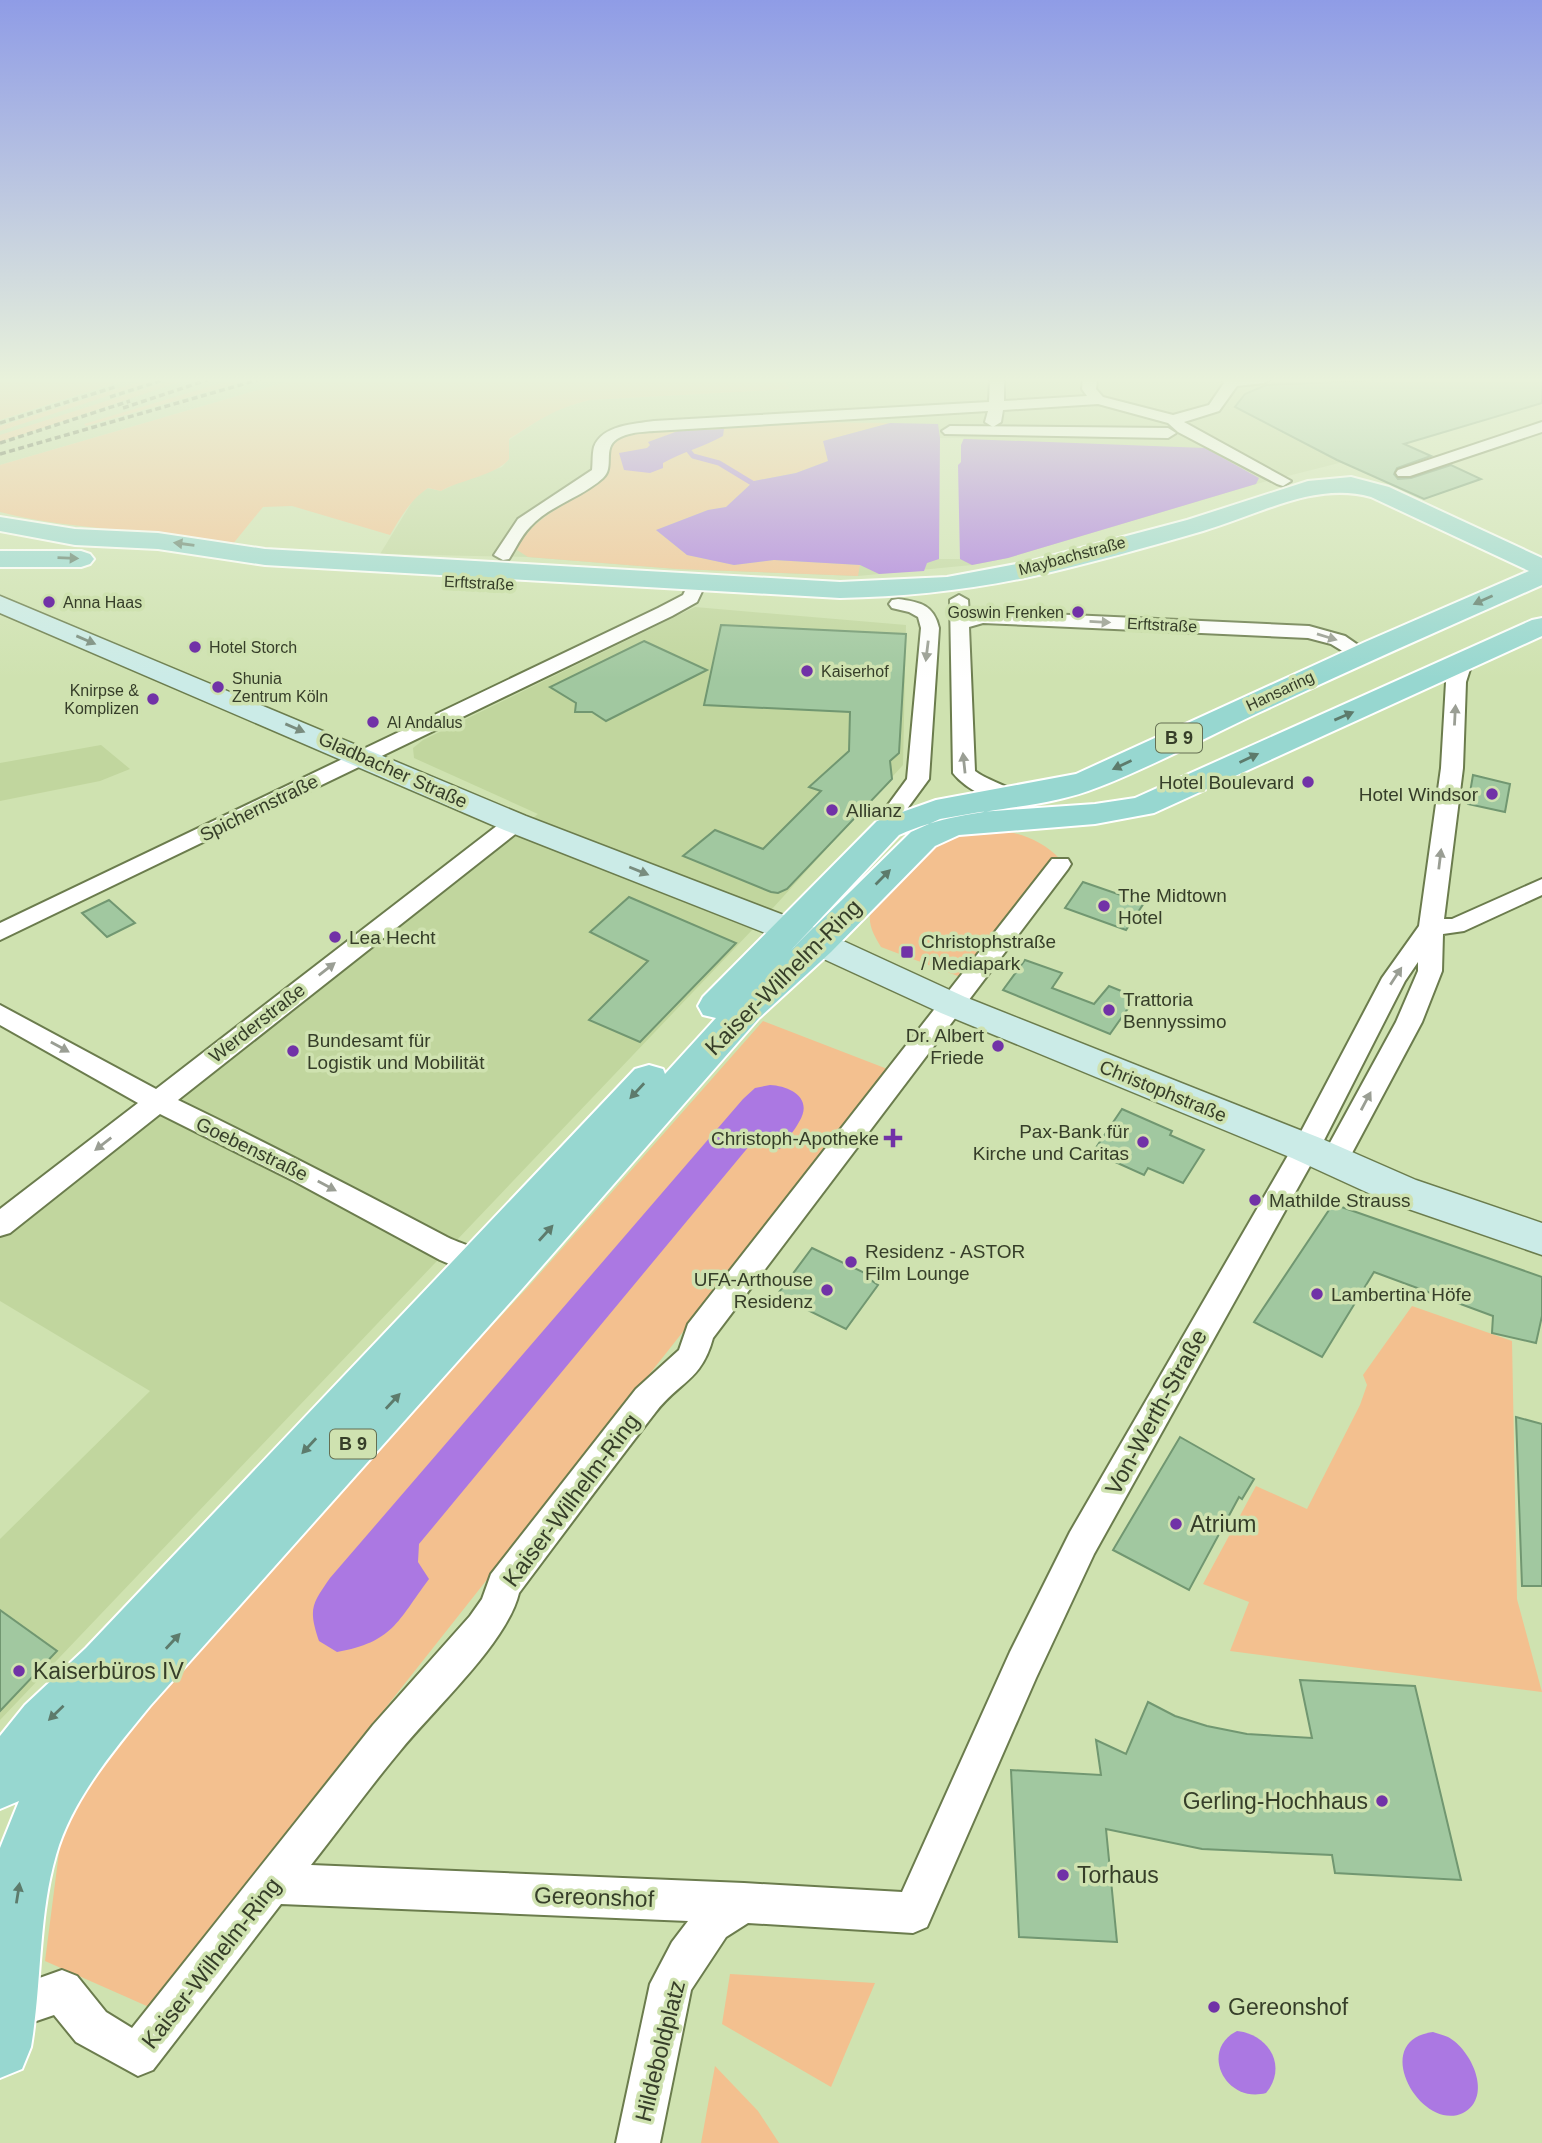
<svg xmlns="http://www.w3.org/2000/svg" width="1542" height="2143" font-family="Helvetica,sans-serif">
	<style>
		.built { fill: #c1d69e }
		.green { fill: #f3c08f }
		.water { fill: #ab78e2 }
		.pier { fill: #cfe2b0 }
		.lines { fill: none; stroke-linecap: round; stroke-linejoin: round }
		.stream { stroke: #ab78e2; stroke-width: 5 }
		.building { fill: #a1c8a0; stroke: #719771; stroke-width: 2 }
		.street-casing { stroke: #6b7c4d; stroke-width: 4 }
		.secondary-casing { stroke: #6b7c4d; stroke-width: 3 }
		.primary-casing { stroke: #fff; stroke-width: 4 }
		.street { fill: #fff; fill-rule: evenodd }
		.secondary { fill: #cbebe7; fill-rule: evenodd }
		.primary { fill: #97d7d0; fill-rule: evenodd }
		.rail { stroke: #4a533a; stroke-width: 3.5; stroke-dasharray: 6 3.5; stroke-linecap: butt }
		.oneway { fill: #5d7b6c }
		.oneway2 { fill: #9a9e94 }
		.oneway3 { fill: #798c7e }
		.poi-dot { fill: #7132a7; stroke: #cfe2b0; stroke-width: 2.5 }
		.labels { text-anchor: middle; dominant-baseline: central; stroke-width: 7; stroke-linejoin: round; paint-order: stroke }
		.far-street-label { font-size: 16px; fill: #363e29; stroke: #cfe2b0 }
		.far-poi-label { font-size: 16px; fill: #363e29; stroke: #cfe2b0; text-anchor: start }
		.shield { fill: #cfe2b0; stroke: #646f52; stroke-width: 2 }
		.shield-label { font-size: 18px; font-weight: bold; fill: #363e29 }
		.street-label { font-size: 19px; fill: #363e29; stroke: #cfe2b0 }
		.poi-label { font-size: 19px; fill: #363e29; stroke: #cfe2b0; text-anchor: start }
		.near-street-label { font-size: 23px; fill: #363e29; stroke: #cfe2b0 }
		.near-poi-label { font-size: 23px; fill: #363e29; stroke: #cfe2b0; text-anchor: start }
	</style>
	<rect width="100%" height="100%" fill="#cfe2b0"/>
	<g class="built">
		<polygon points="128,379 296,379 0,465 0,420"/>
		<polygon points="785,379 1542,379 1343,462 1256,484 1008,558 972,565 858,576 677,569 528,557 380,554 415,497 427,488 441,491 465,479 502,467 509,459 509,440 552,411 590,400 789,389"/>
		<polygon points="695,607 906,625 903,765 772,909 0,1720 0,1539 150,1391 0,1301 0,1232 538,814 414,758 413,748 423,740"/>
		<polygon points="101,745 130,769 100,781 0,801 0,763"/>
	</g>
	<g class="green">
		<polygon points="0,379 128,379 0,420"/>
		<polygon points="148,379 160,379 0,431 0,426"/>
		<polygon points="175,379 189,379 0,442 0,435"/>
		<polygon points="235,379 253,379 86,426 84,424"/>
		<path d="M296,379H785L789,389L590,400C555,408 538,421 509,439V459C497,475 460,480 441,491L428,488C410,500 401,517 390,535L292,506L263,507L232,545C156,528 77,532 0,512V465Z"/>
		<path d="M792,422L890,423L824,441L828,461L796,473L754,481L726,507L708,510L656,530L687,555L734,565L774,560L860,565L858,576L677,569L528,557L517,550C538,504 594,500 607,472C611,463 607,453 610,444L628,433L641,430Z"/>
		<path d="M994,829C1020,833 1042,840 1060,859L963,978L881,947C874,935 867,924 871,910L921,852L946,836Z"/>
		<polygon points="763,1021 890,1070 149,2007 45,1961 62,1829 77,1790 162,1680 529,1286"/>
		<polygon points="1412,1306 1512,1341 1517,1599 1542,1692 1230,1651 1249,1602 1203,1584 1256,1486 1307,1509 1360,1405 1367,1385 1363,1375"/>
		<polygon points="730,1974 875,1983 831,2087 722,2024"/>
		<polygon points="715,2066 758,2111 779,2143 701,2143"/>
	</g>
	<g class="water">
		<polygon points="890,423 938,424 940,438 1205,448 1259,478 1256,484 1008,558 972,565 960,559 939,559 927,563 924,571 879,574 860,565 774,560 734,565 687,555 656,530 708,510 726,507 754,481 796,473 828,461 823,441"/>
		<path d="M724,429L723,436C704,447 682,452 663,463V468L650,473L624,470L619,453L647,448L650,445L648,442L678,431Z"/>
		<path d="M770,1085C790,1086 814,1098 799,1122C794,1132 786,1139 780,1149L767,1144L750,1145L419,1544L418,1562L429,1579C397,1622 393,1642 337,1652L319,1641C308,1609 312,1604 330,1578L743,1099L755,1088Z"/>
		<path d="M1237,2031C1269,2034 1288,2067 1266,2093C1225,2104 1199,2050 1237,2031Z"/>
		<path d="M1433,2032C1438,2034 1444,2035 1448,2037C1471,2049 1494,2097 1463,2113C1421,2133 1368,2040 1433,2032Z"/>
	</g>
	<polygon class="pier" points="940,438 964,438 961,445 961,462 958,465 960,559 939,559"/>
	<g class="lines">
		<polyline class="stream" points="689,451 693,456 719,463 752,483"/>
	</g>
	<g class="building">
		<polygon points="1405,379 1542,379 1542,403 1404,444 1431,456 1397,468 1394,474 1398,479 1411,478 1451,465 1481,479 1424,499 1337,460 1235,407 1245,394 1266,385"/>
		<polygon points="721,625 906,634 899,753 890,761 892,779 787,889 778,893 771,892 683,856 715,830 763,849 821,791 809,787 849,751 850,712 704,705"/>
		<polygon points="644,641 707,670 606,721 592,712 575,712 576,703 550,687"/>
		<polygon points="1473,775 1510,784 1505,812 1468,804"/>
		<polygon points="1083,882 1144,903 1126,930 1065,908"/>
		<polygon points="629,897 736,943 640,1042 589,1020 648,961 590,932"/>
		<polygon points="109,900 135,923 107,937 82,913"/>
		<polygon points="1025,960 1062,973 1052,988 1094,1004 1109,986 1136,997 1110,1034 1003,990"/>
		<polygon points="1122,1109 1172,1131 1170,1135 1204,1150 1183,1183 1148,1168 1144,1175 1093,1152"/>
		<polygon points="1333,1204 1542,1277 1542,1316 1536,1343 1492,1333 1493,1316 1374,1272 1322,1357 1254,1322"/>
		<polygon points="812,1248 869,1275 868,1278 878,1285 846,1329 777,1295"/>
		<polygon points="1516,1417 1542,1424 1542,1586 1522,1586"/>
		<polygon points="1180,1437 1254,1479 1242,1499 1239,1497 1189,1590 1113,1550"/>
		<polygon points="0,1610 57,1651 0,1711"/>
		<polygon points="1300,1680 1415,1686 1461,1880 1335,1873 1332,1855 1202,1849 1106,1829 1117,1942 1019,1937 1011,1770 1101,1775 1096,1740 1126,1754 1148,1702 1175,1716 1207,1726 1247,1734 1312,1738"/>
	</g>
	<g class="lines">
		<g class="street-casing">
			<g id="street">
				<path d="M990,379H1004V401L1087,396L1082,389L1083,379H1097L1096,389L1103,397L1173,415L1209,405L1224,383L1222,379H1271L1264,383L1237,386L1219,411L1184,422L1291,481L1283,486L1277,484L1178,432L1168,423L1098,404L1003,410L1001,422L993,427L985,422L988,411L654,431C642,432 628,432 617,439C602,449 615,467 603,478C581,498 550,505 530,527C521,536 516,548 509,559L503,560L494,555L518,519L592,470C593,463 592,455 594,447C602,425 634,424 654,421L989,402Z"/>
				<polygon points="1542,422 1542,432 1410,476 1398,476 1396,473 1398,470"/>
				<polygon points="950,426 1168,428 1176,433 1168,438 945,434 942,431"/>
				<polygon points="697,578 706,583 697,602 672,616 0,940 0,923 658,608 683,595 691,579"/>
				<path d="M959,595L968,600L969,615L982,611L1309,626L1345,636L1371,654L1368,658H1354L1331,644L1308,638L983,623L969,627L975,771C987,781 1022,791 1026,797L1023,802C1001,807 967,791 953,773L950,600Z"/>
				<path d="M898,599C920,602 934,605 939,628L929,779L904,813L896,833H880L877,828L882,813L907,779L921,628L918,617L909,612L892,608L889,604L892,600Z"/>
				<path d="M1462,657L1472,663L1466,682L1463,768L1444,919H1452L1542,879V895L1464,931L1443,934L1442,971L1422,1022L1344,1168L1334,1171L1324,1168L1320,1161L1396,1022L1418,971V962L1405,981L1320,1148L1094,1554L1036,1678L927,1927L913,1933L748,1923L726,1937L691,1990L660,2143H616L650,1984L672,1942L688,1921L281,1904L153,2070L138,2076L76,2042L54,2015L7,2031L0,2028V1992L62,1970L77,1976L106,2012L132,2028L373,1725L470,1616L482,1599L491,1574L636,1389L679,1350L688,1324L1052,859H1068L1071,864L1068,869L713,1338C701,1382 679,1381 655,1413C609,1472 564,1533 519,1593C507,1643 434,1709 400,1751C369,1788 341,1827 311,1865L744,1883L902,1892L1010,1652L1070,1532L1294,1145L1382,978L1419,926L1441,768L1446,682L1452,663Z"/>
				<path d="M515,816L523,818L526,823L523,828L178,1100C269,1144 358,1190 447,1237C465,1246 498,1253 507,1270L502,1278L492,1282L440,1260L294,1181L160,1114L10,1233L0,1236V1209L138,1103L0,1025V1005L156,1089L507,818Z"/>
			</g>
		</g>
		<g class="secondary-casing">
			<polygon id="secondary" points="0,596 526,816 802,922 965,997 1320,1138 1416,1180 1542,1223 1542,1255 1388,1202 1292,1158 941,1013 778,938 504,830 0,613"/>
		</g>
		<g class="primary-casing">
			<g id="primary">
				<path d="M1351,477L1389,487L1542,558V585C1447,627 1352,669 1258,713C1205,738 1153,766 1099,787C1035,813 965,805 899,835L791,950L911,832L940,819L980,812L1095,804L1135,798L1532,620L1542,618V636L1154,813L1095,824L959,835L935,846L831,952L759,1018L522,1289L150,1706C114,1750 72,1799 56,1855C38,1917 42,1983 31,2047L22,2069L0,2078V1848L19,1801L0,1809V1736L25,1705L86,1648L635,1069L649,1065L663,1069L665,1074L716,1018L703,1015L698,1006L703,997L877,821L936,800L1076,774L1365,642L1529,571L1371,497C1315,481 1258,515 1203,531C1148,547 1091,563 1034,576C969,590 906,597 840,598L265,565L158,549L75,545L0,531V517L75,529L158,533L265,549L840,582L947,577L1032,561L1187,520L1308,481Z"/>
				<polygon points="0,551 81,551 90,554 94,559 90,564 81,567 0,567"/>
			</g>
		</g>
		<use href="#street" class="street"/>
		<use href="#secondary" class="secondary"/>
		<use href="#primary" class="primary"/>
		<g class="rail">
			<polyline points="110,397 166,379"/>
			<polyline points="123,408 210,379"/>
			<polyline points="0,423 118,386"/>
			<polyline points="0,443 130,401"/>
			<polyline points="0,454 261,379"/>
		</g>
	</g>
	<defs><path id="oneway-solid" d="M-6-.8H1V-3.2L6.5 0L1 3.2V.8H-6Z" transform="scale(1.75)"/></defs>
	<g class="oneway">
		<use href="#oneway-solid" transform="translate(184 544) rotate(-172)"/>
		<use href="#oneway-solid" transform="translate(68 558) rotate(2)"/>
		<use href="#oneway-solid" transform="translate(1483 600) rotate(156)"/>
		<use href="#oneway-solid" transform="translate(1344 716) rotate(-23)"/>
		<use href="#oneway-solid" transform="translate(1249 758) rotate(-25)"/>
		<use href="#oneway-solid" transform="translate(1122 765) rotate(155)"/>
		<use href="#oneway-solid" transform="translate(883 877) rotate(-45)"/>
		<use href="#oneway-solid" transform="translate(637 1091) rotate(133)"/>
		<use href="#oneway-solid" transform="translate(546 1233) rotate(-48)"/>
		<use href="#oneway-solid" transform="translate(393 1401) rotate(-47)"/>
		<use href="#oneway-solid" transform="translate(309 1446) rotate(133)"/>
		<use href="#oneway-solid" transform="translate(173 1641) rotate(-47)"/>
		<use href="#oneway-solid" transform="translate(56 1713) rotate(136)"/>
		<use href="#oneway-solid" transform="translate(18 1893) rotate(-81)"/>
	</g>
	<g class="oneway2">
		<use href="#oneway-solid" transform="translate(1100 622) rotate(3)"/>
		<use href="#oneway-solid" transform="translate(1327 637) rotate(17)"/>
		<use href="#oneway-solid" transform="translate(927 651) rotate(97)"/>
		<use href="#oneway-solid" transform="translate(1455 715) rotate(-87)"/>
		<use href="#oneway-solid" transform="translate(964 763) rotate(-96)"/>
		<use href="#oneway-solid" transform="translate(1440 859) rotate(-83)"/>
		<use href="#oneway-solid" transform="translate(327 969) rotate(-38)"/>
		<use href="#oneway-solid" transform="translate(1396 976) rotate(-57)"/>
		<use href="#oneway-solid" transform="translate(60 1047) rotate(29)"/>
		<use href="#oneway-solid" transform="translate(1366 1101) rotate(-62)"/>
		<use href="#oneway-solid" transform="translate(103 1144) rotate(142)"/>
		<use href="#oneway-solid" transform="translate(327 1186) rotate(28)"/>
	</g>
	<g class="oneway3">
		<use href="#oneway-solid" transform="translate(86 640) rotate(23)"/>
		<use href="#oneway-solid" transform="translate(295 728) rotate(23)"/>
		<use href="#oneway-solid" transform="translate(639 871) rotate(22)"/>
	</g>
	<linearGradient id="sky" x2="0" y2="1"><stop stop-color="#8f9ce6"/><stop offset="0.56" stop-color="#e9f2db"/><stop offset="1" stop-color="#e9f2db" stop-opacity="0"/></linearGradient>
	<rect width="1542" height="679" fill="url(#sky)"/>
	<g class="poi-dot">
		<circle cx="49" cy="602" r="7"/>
		<circle cx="1078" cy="612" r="7"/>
		<circle cx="195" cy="647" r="7"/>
		<circle cx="807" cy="671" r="7"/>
		<circle cx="218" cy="687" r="7"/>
		<circle cx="153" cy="699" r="7"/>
		<circle cx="373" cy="722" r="7"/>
		<circle cx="1308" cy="782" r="7"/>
		<circle cx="1492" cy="794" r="7"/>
		<circle cx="832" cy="810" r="7"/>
		<circle cx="1104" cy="906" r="7"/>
		<circle cx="335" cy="937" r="7"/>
		<rect x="900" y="945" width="14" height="14" rx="3.5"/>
		<circle cx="1109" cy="1010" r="7"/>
		<circle cx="998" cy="1046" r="7"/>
		<circle cx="293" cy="1051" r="7"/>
		<path d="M889.5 1127.5h7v7h7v7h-7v7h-7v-7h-7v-7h7z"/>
		<circle cx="1143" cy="1142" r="7"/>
		<circle cx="1255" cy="1200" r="7"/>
		<circle cx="851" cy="1262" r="7"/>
		<circle cx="827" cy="1290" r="7"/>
		<circle cx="1317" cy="1294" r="7"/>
		<circle cx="1176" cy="1524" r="7"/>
		<circle cx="19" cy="1671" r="7"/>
		<circle cx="1382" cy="1801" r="7"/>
		<circle cx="1063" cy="1875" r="7"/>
		<circle cx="1214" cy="2007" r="7"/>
	</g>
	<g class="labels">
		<g class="far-street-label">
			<text transform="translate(1072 556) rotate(-15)">Maybachstraße</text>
			<text transform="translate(479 583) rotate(3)">Erftstraße</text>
			<text transform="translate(1162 625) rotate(3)">Erftstraße</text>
			<text transform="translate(1280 691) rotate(-25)">Hansaring</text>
		</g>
		<g class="far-poi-label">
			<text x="63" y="602">Anna Haas</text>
			<text x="1064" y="612" text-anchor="end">Goswin Frenken</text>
			<text x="209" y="647">Hotel Storch</text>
			<text x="821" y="671">Kaiserhof</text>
			<text x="232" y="678">Shunia<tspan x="232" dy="18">Zentrum Köln</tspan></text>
			<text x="139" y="690" text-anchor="end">Knirpse &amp;<tspan x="139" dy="18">Komplizen</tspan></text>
			<text x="387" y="722">Al Andalus</text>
		</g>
		<g class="shield">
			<rect x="1156" y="723.5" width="46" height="29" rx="5"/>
			<rect x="330" y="1429.5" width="46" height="29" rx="5"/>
		</g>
		<g class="shield-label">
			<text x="1179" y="738">B 9</text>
			<text x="353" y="1444">B 9</text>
		</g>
		<g class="street-label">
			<text transform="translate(393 770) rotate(24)">Gladbacher Straße</text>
			<text transform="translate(259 808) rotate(-26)">Spichernstraße</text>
			<text transform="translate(257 1023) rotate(-38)">Werderstraße</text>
			<text transform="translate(1163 1091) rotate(22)">Christophstraße</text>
			<text transform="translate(252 1149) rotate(26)">Goebenstraße</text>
		</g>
		<g class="poi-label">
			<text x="1294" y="782" text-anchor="end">Hotel Boulevard</text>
			<text x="1478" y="794" text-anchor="end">Hotel Windsor</text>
			<text x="846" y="810">Allianz</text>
			<text x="1118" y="895">The Midtown<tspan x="1118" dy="22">Hotel</tspan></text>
			<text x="349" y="937">Lea Hecht</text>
			<text x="921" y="941">Christophstraße<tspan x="921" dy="22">/ Mediapark</tspan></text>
			<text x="1123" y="999">Trattoria<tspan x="1123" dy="22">Bennyssimo</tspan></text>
			<text x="984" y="1035" text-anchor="end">Dr. Albert<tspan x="984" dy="22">Friede</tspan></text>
			<text x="307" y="1040">Bundesamt für<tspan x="307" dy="22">Logistik und Mobilität</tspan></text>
			<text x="1129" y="1131" text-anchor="end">Pax-Bank für<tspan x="1129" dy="22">Kirche und Caritas</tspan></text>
			<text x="879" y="1138" text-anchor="end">Christoph-Apotheke</text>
			<text x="1269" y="1200">Mathilde Strauss</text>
			<text x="865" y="1251">Residenz - ASTOR<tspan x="865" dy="22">Film Lounge</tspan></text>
			<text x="813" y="1279" text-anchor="end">UFA-Arthouse<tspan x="813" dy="22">Residenz</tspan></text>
			<text x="1331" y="1294">Lambertina Höfe</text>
		</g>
		<g class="near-street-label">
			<text transform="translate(783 977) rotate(-45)">Kaiser-Wilhelm-Ring</text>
			<text transform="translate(1156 1412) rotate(-61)">Von-Werth-Straße</text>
			<text transform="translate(571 1500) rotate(-53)">Kaiser-Wilhelm-Ring</text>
			<text transform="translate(594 1897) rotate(2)">Gereonshof</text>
			<text transform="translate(211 1963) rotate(-52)">Kaiser-Wilhelm-Ring</text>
			<text transform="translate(660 2051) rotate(-76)">Hildeboldplatz</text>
		</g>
		<g class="near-poi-label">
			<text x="1190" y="1524">Atrium</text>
			<text x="33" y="1671">Kaiserbüros IV</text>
			<text x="1368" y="1801" text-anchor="end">Gerling-Hochhaus</text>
			<text x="1077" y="1875">Torhaus</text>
			<text x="1228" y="2007">Gereonshof</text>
		</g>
	</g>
</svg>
